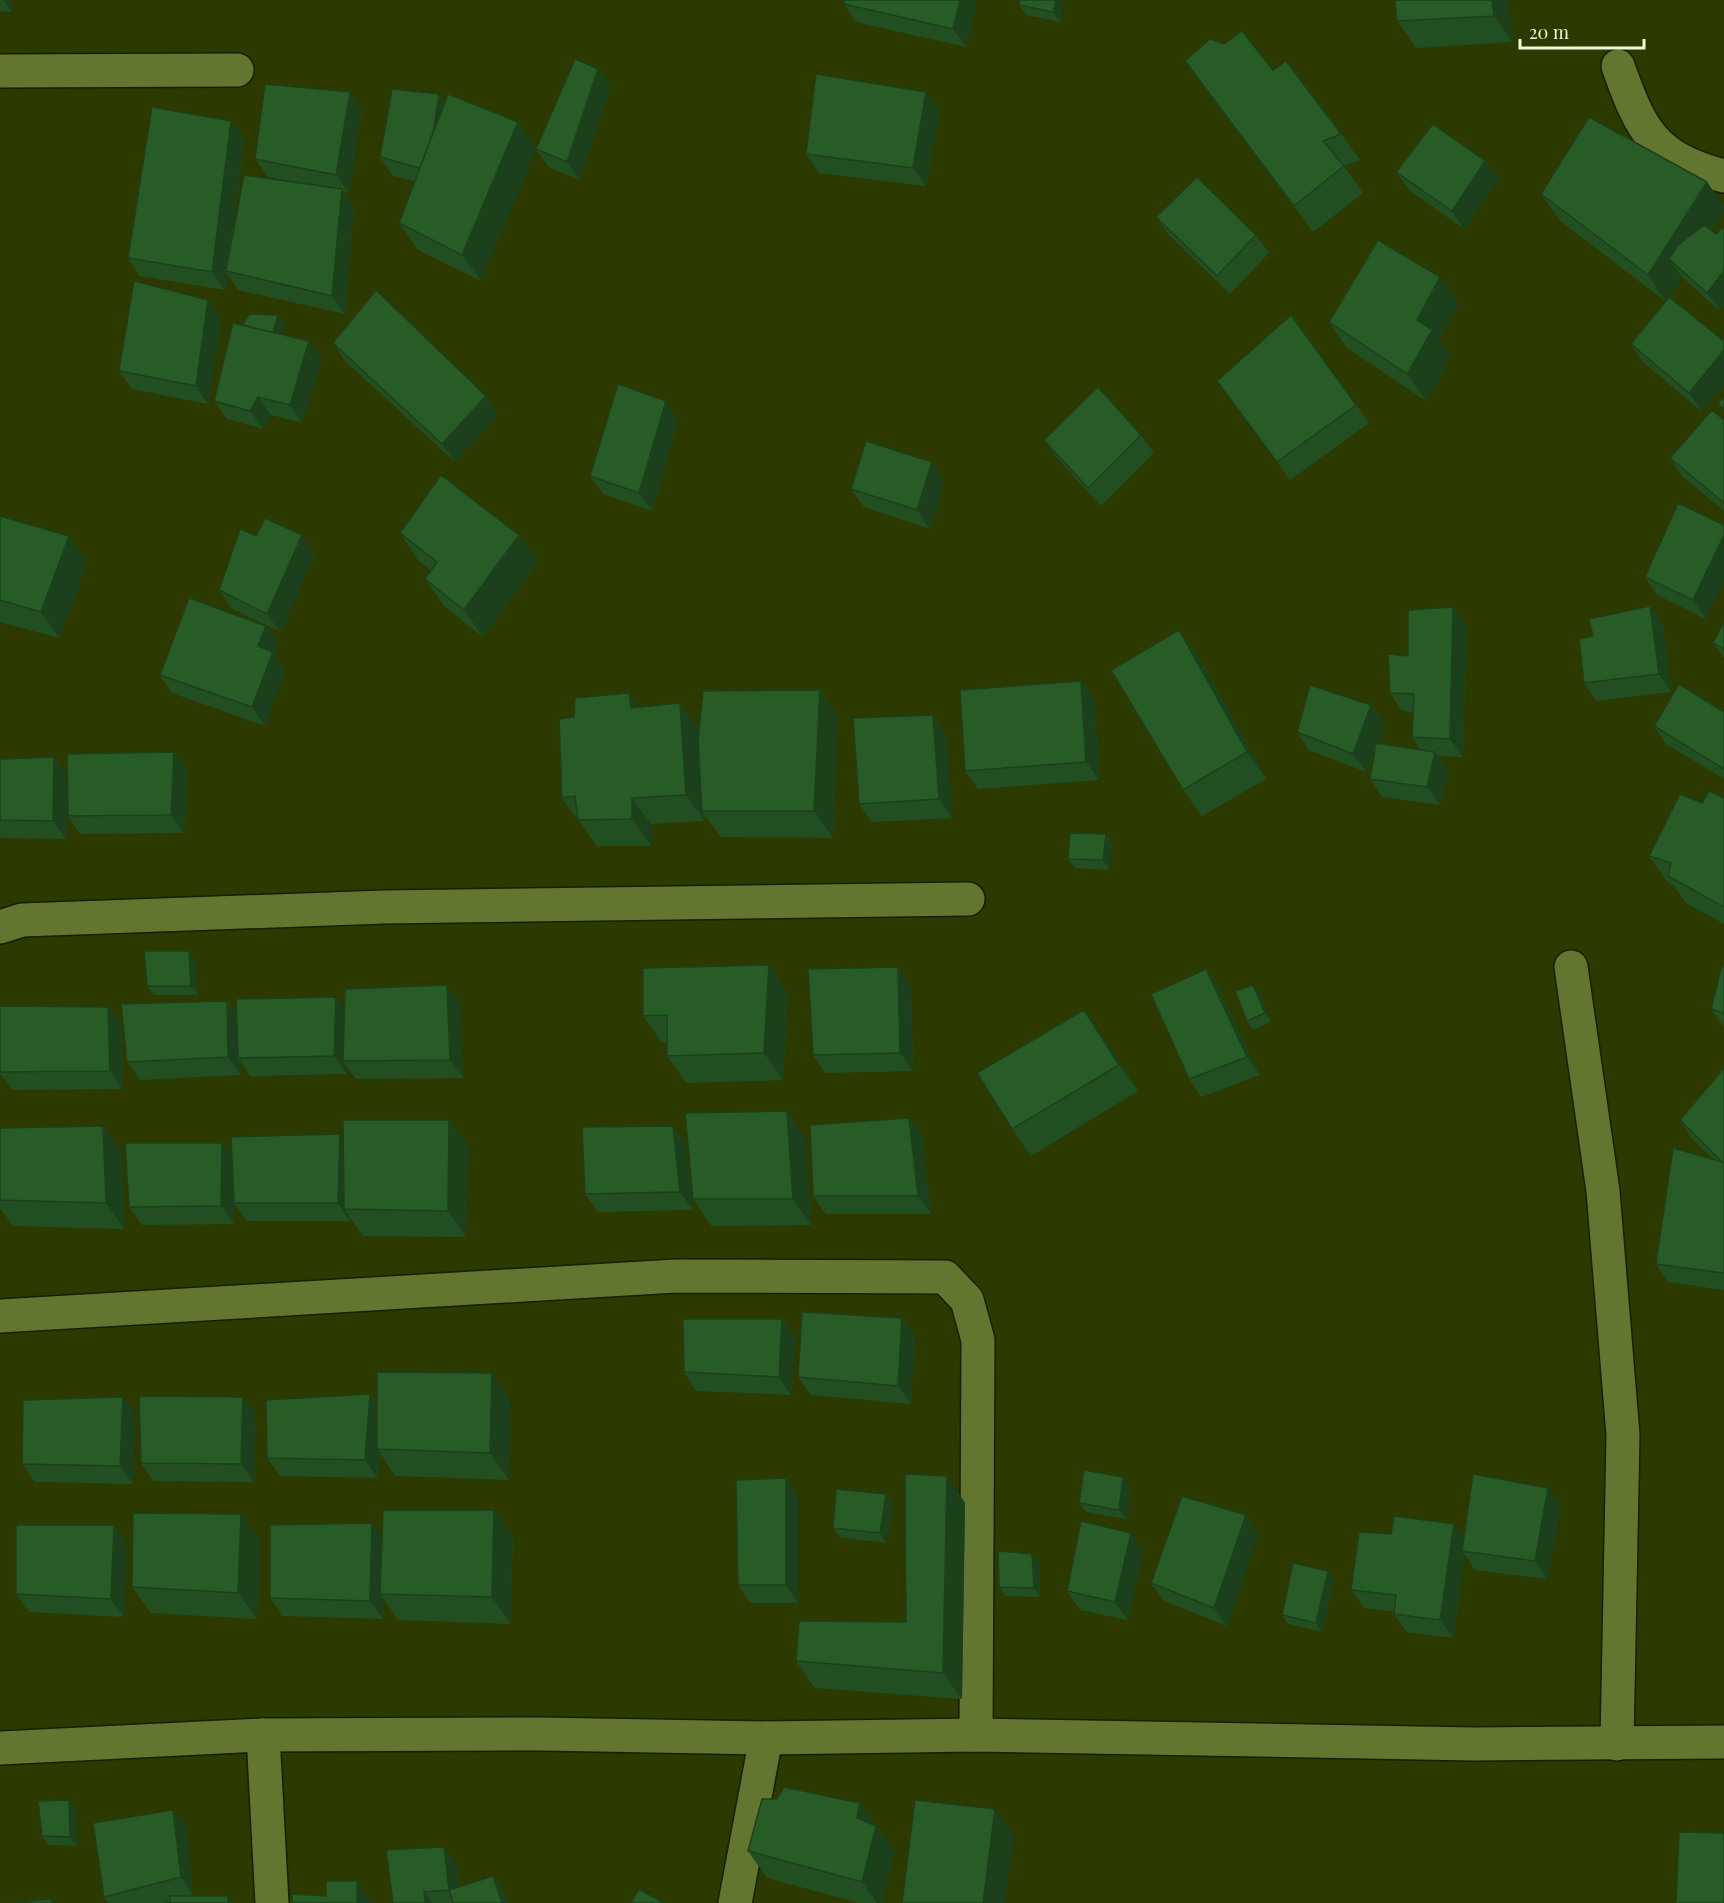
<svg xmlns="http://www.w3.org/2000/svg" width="1724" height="1903" font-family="'Playfair Display',serif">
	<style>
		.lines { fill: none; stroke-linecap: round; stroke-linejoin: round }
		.minor-casing { stroke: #161f00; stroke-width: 36 }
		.minor { stroke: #62762f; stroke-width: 33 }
		.wall { fill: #224f22 }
		.shaded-wall { fill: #1c401b }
		.building { fill: #285c27; stroke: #1c401b; stroke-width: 1.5 }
	</style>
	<rect width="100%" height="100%" fill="#2c3a00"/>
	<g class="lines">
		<g class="minor-casing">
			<g id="minor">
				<path d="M1618,66C1641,131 1654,158 1724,176"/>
				<polyline points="0,71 237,70"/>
				<polyline points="0,927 22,920 384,907 968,899"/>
				<polyline points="1571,967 1603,1191 1623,1435 1617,1744"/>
				<polyline points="0,1316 676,1276 945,1277 967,1300 978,1340 976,1735"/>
				<polyline points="263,1735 272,1903"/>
				<polyline points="0,1748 263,1735 541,1734 766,1738 976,1735 1474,1744 1724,1742"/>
				<polyline points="735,1903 766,1738"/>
			</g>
		</g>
		<use href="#minor" class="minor"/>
	</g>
	<g class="wall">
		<polygon points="0,0 12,0 12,12 0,11"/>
		<polygon points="844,0 977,0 966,47 856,22 844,4"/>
		<polygon points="1508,0 1512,42 1416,48 1397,21"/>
		<polygon points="1063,1 1060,22 1026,15 1019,5"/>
		<polygon points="1185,61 1273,70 1341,134 1360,160 1344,166 1363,193 1313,232 1204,87"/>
		<polygon points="611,87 579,180 549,167 536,149"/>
		<polygon points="439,94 445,103 481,281 418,250 399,223 415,181 393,176 380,157"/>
		<polygon points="362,110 349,193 344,192 354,207 345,314 238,290 227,274 225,290 140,276 128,258 231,121 244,139 231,244 294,182 268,177 255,159"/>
		<polygon points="939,110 926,186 819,173 806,154"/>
		<polygon points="1485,161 1498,179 1464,229 1409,190 1396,172"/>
		<polygon points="1707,182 1724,207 1724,211 1712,231 1720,311 1682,277 1669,297 1702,412 1643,362 1631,344 1665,301 1560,221 1541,194"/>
		<polygon points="1156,217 1256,235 1269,253 1230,294 1169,235"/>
		<polygon points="1459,304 1439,340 1451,356 1426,401 1347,348 1329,322"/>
		<polygon points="221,318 208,404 132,389 119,371"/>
		<polygon points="285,324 281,335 322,359 302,423 271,415 263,429 227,419 214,401 243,325"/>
		<polygon points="333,343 486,396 498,415 455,462 346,362"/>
		<polygon points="1217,381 1356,405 1369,423 1290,480"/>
		<polygon points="666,401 678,419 652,511 603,494 590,476"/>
		<polygon points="1724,420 1724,511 1682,476 1670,458"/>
		<polygon points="1141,435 1154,453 1101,506 1057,458 1044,440"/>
		<polygon points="932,462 944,480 930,529 864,507 851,489"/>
		<polygon points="1678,503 1706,619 1657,595 1645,577"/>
		<polygon points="0,516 87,563 59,638 0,622"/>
		<polygon points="400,533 519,535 538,561 483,637 444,606 425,579 431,570 418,560"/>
		<polygon points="256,536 315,553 280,632 231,608 219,590"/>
		<polygon points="1453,607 1466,625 1463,757 1438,756 1448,770 1440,805 1382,797 1370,779 1376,745 1366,772 1309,750 1297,732 1371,705 1384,724 1377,743 1420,750 1412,737 1413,712 1402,711 1390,693 1408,656"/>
		<polygon points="1724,622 1724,658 1713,643"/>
		<polygon points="1663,624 1671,692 1597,701 1584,683 1593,636"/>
		<polygon points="266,626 279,644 274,655 285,670 265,726 172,693 160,675"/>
		<polygon points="1179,630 1198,656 1266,779 1202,816 1183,790"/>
		<polygon points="1081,681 1094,699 1099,780 978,789 965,771"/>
		<polygon points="820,690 838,717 833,838 721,837 704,814 705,821 651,824 651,846 597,846 562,798 639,707 680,703 698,729"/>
		<polygon points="1724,712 1724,779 1666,744 1654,726"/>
		<polygon points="933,715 946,733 952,818 872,822 859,804"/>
		<polygon points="174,752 187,770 184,833 80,834 68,816"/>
		<polygon points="54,757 67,776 66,839 0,838 0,759"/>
		<polygon points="1724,798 1724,924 1686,903 1673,885 1668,883 1649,856 1702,803"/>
		<polygon points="1106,834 1112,843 1109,870 1075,868 1068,859"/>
		<polygon points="196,960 198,995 154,995 147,986"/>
		<polygon points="769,965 788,992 783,1080 686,1083 667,1056 667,1042 662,1043 643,1016"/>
		<polygon points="1724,965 1724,1027 1711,1009"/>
		<polygon points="911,985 913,1071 825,1073 813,1055"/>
		<polygon points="1253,985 1260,994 1271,1022 1253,1030 1247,1021"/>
		<polygon points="1218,987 1260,1075 1201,1097 1189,1079"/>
		<polygon points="336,997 344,1009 460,1003 463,1078 356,1079 347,1067 347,1074 250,1076 241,1062 241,1075 140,1080 127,1062 227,1001 236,1014"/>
		<polygon points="0,1006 108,1007 121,1025 122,1089 12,1090 0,1074"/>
		<polygon points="1103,1037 1138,1091 1031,1156 1012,1129"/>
		<polygon points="1724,1068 1724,1290 1668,1282 1656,1264 1714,1160 1692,1139 1680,1120"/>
		<polygon points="787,1111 805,1138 811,1225 711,1226 693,1199"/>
		<polygon points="909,1118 922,1136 931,1214 826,1214 813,1196"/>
		<polygon points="103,1126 122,1153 124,1229 13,1226 0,1208 0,1128"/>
		<polygon points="673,1126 685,1144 693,1210 598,1212 585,1194"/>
		<polygon points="340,1134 343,1139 468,1146 466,1237 363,1236 350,1218 350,1221 247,1221 234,1203 234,1224 142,1225 129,1207 232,1158"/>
		<polygon points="902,1318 915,1336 911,1404 811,1395 798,1377"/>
		<polygon points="782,1319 795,1337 791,1395 696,1391 684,1372"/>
		<polygon points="370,1394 377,1405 510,1400 509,1480 395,1476 380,1453 378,1478 280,1476 267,1458"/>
		<polygon points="123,1397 135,1415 133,1484 35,1482 22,1464"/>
		<polygon points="256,1415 254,1482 153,1481 141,1463"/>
		<polygon points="947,1476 965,1503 962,1699 815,1688 796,1661 906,1622"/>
		<polygon points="786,1478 798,1496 798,1603 750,1603 738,1585"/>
		<polygon points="1130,1486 1126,1519 1086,1512 1079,1503"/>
		<polygon points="886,1494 893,1503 886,1543 840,1537 833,1528"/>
		<polygon points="1561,1506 1547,1579 1475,1570 1465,1555 1453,1638 1407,1632 1394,1614 1394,1612 1364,1608 1351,1590 1464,1538"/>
		<polygon points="494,1510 513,1537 510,1624 398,1620 383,1598 383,1619 282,1616 270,1598 382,1538"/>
		<polygon points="1246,1515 1258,1534 1227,1626 1164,1601 1151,1583"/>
		<polygon points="114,1525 127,1543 124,1617 29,1612 16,1594"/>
		<polygon points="260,1540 257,1619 151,1613 132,1587"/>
		<polygon points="1143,1551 1128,1620 1080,1610 1067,1591"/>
		<polygon points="1039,1563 1040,1597 1005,1596 999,1587"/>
		<polygon points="1328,1571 1334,1580 1322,1632 1288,1624 1282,1615"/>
		<polygon points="860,1803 895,1852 882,1903 859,1903 767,1878 748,1851"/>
		<polygon points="76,1809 77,1846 48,1845 42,1836"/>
		<polygon points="186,1828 193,1895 164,1903 108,1903 104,1897"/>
		<polygon points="444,1847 456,1865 459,1887 493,1876 505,1894 508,1903 393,1903"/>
	</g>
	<g class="shaded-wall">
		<polygon points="3,0 12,0 12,12"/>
		<polygon points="960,0 977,0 966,47 953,29"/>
		<polygon points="1056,0 1063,0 1063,1 1060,22 1053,12"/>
		<polygon points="1492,0 1508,0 1512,42 1494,16"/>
		<polygon points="598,69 611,87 579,180 567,162"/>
		<polygon points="350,92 362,110 349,193 336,175"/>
		<polygon points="926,92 939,110 926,186 913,168"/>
		<polygon points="439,94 451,112 428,170"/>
		<polygon points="231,121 244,139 227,272 226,271 227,274 225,290 212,272"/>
		<polygon points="518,122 536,149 481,281 462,255"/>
		<polygon points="1485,161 1498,179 1464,229 1452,211"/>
		<polygon points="1707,182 1724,207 1724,211 1685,273 1669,259 1682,277 1666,302 1648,275"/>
		<polygon points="342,189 354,207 345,314 332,296"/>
		<polygon points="1724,271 1724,306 1720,311 1707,293"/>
		<polygon points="1440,277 1459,304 1439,340 1451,356 1426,401 1407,374 1417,320"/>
		<polygon points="208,300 221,318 208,404 196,386"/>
		<polygon points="278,315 285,324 277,349 270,340"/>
		<polygon points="309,341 322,359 302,423 290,405"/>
		<polygon points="1724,350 1724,384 1702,412 1689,393"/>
		<polygon points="486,396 498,415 455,462 442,444"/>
		<polygon points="258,397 271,415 263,429 250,411"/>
		<polygon points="666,401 678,419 652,511 639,493"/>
		<polygon points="932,462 944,480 930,529 917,510"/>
		<polygon points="302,535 315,553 280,632 267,614"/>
		<polygon points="519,535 538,561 483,637 464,610"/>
		<polygon points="1724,535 1724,580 1706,619 1693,600"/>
		<polygon points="69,536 87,563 59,638 41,612"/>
		<polygon points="1650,606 1663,624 1671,692 1659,674"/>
		<polygon points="1453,607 1466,625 1463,757 1450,739"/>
		<polygon points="266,626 279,644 274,655 285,670 265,726 252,707 258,646"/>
		<polygon points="1179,630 1198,656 1266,779 1247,752"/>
		<polygon points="1081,681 1094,699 1099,780 1086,762"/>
		<polygon points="820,690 838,717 833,838 814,811"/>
		<polygon points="629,693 648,720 631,708"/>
		<polygon points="680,703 698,729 702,811 704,814 705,821 686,795"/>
		<polygon points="1371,705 1384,724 1366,772 1353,754"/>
		<polygon points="933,715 946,733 952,818 939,799"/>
		<polygon points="174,752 187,770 184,833 171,815"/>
		<polygon points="1435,752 1448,770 1440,805 1427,787"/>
		<polygon points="54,757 67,776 66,839 53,821"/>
		<polygon points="632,798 651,824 651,846 632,819"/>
		<polygon points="1106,834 1112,843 1109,870 1103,860"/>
		<polygon points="189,951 196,960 198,995 191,986"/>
		<polygon points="769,965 788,992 783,1080 764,1053"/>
		<polygon points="898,967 911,985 913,1071 900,1053"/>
		<polygon points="1206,969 1218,987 1260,1075 1247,1057"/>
		<polygon points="447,985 460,1003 463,1078 450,1060"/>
		<polygon points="1253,985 1260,994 1271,1022 1265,1013"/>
		<polygon points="336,997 349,1015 343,1061 347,1067 347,1074 334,1056"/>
		<polygon points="227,1001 240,1019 238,1058 241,1062 241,1075 228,1057"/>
		<polygon points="108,1007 121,1025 122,1089 110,1071"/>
		<polygon points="1084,1010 1103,1037 1138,1091 1119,1065"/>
		<polygon points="787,1111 805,1138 811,1225 793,1199"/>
		<polygon points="909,1118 922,1136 931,1214 918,1196"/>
		<polygon points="449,1120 468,1146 466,1237 448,1211"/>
		<polygon points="103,1126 122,1153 124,1229 106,1203"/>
		<polygon points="673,1126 685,1144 693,1210 680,1192"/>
		<polygon points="340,1134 353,1152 344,1209 350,1218 350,1221 338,1203"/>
		<polygon points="222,1143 234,1161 234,1224 221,1206"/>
		<polygon points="902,1318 915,1336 911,1404 898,1386"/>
		<polygon points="782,1319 795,1337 791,1395 779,1377"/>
		<polygon points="492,1373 510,1400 509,1480 490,1453"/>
		<polygon points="370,1394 382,1413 377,1449 380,1453 378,1478 365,1460"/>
		<polygon points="123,1397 135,1415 133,1484 120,1466"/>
		<polygon points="243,1397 256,1415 254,1482 241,1464"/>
		<polygon points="947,1476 965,1503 962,1699 943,1673"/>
		<polygon points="1123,1477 1130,1486 1126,1519 1119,1510"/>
		<polygon points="786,1478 798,1496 798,1603 786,1585"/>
		<polygon points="1548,1488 1561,1506 1547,1579 1535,1561"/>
		<polygon points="886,1494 893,1503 886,1543 880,1533"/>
		<polygon points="494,1510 513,1537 510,1624 492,1597"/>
		<polygon points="241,1514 260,1540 257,1619 238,1593"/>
		<polygon points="1246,1515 1258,1534 1227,1626 1214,1608"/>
		<polygon points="372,1523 384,1541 380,1594 383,1598 383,1619 370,1601"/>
		<polygon points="1454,1524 1467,1542 1462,1551 1465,1555 1453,1638 1440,1620"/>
		<polygon points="114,1525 127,1543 124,1617 111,1599"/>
		<polygon points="1131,1533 1143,1551 1128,1620 1115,1602"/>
		<polygon points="1032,1554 1039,1563 1040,1597 1034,1588"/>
		<polygon points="1328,1571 1334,1580 1322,1632 1316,1623"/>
		<polygon points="69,1800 76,1809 77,1846 70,1837"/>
		<polygon points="860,1803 895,1852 882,1903 877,1903 862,1882 857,1818"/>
		<polygon points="995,1809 1014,1836 1005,1903 983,1903"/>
		<polygon points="173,1810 186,1828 193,1895 181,1877"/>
		<polygon points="444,1847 456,1865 461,1903 449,1890"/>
		<polygon points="493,1876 505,1894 508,1903 502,1903"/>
		<polygon points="357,1881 370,1899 370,1903 357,1903"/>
		<polygon points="424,1892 432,1903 425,1903"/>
		<polygon points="228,1896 232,1903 228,1903"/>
	</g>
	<g class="building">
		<polygon points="844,0 960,0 953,29 844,4"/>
		<polygon points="1020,0 1056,0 1053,12 1019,5"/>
		<polygon points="1395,0 1492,0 1494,16 1397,21"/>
		<polygon points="1242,31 1273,70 1286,61 1341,134 1323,141 1344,166 1294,206 1185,61 1210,39 1224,44"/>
		<polygon points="575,59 598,69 567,162 536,149"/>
		<polygon points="816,74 926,92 913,168 806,154"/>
		<polygon points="265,84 350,92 336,175 255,159"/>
		<polygon points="392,89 439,94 433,133 420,168 380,157"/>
		<polygon points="448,94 518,122 462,255 399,223"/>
		<polygon points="152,107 231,121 212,272 128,258"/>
		<polygon points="1589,117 1707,182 1648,275 1541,194"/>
		<polygon points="1433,124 1485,161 1452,211 1396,172"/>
		<polygon points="244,175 342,189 332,296 226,271"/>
		<polygon points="1197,177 1256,235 1217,276 1156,217"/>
		<polygon points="1704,225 1716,234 1724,226 1724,271 1707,293 1669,259 1678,245"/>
		<polygon points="1378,240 1440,277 1417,320 1432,330 1407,374 1329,322"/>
		<polygon points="134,281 208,300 196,386 119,371"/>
		<polygon points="376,290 486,396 442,444 333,343"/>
		<polygon points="1669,297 1724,341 1724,350 1689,393 1631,344"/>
		<polygon points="249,314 278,315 273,333 243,325"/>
		<polygon points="1291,315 1356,405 1277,462 1217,381"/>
		<polygon points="233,323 309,341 290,405 258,397 250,411 214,401"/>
		<polygon points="618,384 666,401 639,493 590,476"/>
		<polygon points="1098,387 1141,435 1088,488 1044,440"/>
		<polygon points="1724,396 1724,409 1718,404"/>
		<polygon points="1712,410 1724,420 1724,503 1670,458"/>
		<polygon points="866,441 932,462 917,510 851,489"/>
		<polygon points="441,475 519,535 464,610 425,579 437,562 400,533"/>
		<polygon points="1678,503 1724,525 1724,535 1693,600 1645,577"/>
		<polygon points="0,516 69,536 41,612 0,600"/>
		<polygon points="265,518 302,535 267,614 219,590 240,529 256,536"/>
		<polygon points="189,598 266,626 258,646 273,652 252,707 160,675"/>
		<polygon points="1650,606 1659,674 1584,683 1579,639 1593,636 1589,619"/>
		<polygon points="1453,607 1450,739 1412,737 1414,694 1390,693 1388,654 1408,656 1408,610"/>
		<polygon points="1724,622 1724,649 1713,643"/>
		<polygon points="1179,630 1247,752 1183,790 1111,670"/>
		<polygon points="1081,681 1086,762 965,771 960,690"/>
		<polygon points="1679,684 1724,712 1724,769 1654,726"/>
		<polygon points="1310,685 1371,705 1353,754 1297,732"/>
		<polygon points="820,690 814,811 702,811 698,740 703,691"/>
		<polygon points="629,693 631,708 680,703 686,795 632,798 632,819 578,820 575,796 562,798 559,719 574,717 575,698"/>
		<polygon points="933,715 939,799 859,804 853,718"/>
		<polygon points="1376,743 1435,752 1427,787 1370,779"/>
		<polygon points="174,752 171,815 68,816 67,754"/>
		<polygon points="54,757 53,821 0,820 0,759"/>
		<polygon points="1709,791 1724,798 1724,907 1668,876 1671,863 1649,856 1680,794 1702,803"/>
		<polygon points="1070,833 1106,834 1103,860 1068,859"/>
		<polygon points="144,951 189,951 191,986 147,986"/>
		<polygon points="769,965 764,1053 667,1056 667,1015 643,1016 643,968"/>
		<polygon points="1722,965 1724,965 1724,1013 1711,1009"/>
		<polygon points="898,967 900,1053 813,1055 808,969"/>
		<polygon points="1206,969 1247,1057 1189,1079 1151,994"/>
		<polygon points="447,985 450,1060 343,1061 345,989"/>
		<polygon points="1253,985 1265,1013 1247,1021 1235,991"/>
		<polygon points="336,997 334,1056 238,1058 236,999"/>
		<polygon points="227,1001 228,1057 127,1062 121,1004"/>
		<polygon points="0,1006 108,1007 110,1071 0,1072"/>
		<polygon points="1084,1010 1119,1065 1012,1129 977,1073"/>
		<polygon points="1724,1068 1724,1273 1656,1264 1673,1148 1722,1162 1680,1120"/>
		<polygon points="787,1111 793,1199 693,1199 685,1113"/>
		<polygon points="909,1118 918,1196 813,1196 810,1125"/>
		<polygon points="343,1120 449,1120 448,1211 344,1209"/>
		<polygon points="103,1126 106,1203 0,1200 0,1128"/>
		<polygon points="673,1126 680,1192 585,1194 582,1127"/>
		<polygon points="340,1134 338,1203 234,1203 231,1137"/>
		<polygon points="125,1143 222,1143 221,1206 129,1207"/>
		<polygon points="802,1312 902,1318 898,1386 798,1377"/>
		<polygon points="683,1319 782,1319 779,1377 684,1372"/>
		<polygon points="377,1372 492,1373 490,1453 377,1449"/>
		<polygon points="370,1394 365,1460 267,1458 266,1400"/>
		<polygon points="139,1396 243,1397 241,1464 141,1463"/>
		<polygon points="123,1397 120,1466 22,1464 23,1400"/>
		<polygon points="1084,1470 1123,1477 1119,1510 1079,1503"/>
		<polygon points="905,1474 947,1476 943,1673 796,1661 799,1621 906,1622"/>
		<polygon points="1473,1474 1548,1488 1535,1561 1462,1551"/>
		<polygon points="786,1478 786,1585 738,1585 736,1480"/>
		<polygon points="836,1489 886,1494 880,1533 833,1528"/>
		<polygon points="1182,1496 1246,1515 1214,1608 1151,1583"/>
		<polygon points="383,1510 494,1510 492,1597 380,1594"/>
		<polygon points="133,1513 241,1514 238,1593 132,1587"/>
		<polygon points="1394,1516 1454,1524 1440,1620 1394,1614 1396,1595 1351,1590 1359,1532 1391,1534"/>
		<polygon points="1081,1521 1131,1533 1115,1602 1067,1591"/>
		<polygon points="372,1523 370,1601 270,1598 270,1525"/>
		<polygon points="16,1525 114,1525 111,1599 16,1594"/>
		<polygon points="998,1551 1032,1554 1034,1588 999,1587"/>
		<polygon points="1293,1563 1328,1571 1316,1623 1282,1615"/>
		<polygon points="784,1787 860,1803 857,1818 876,1826 862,1882 748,1851 762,1799 777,1799"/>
		<polygon points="69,1800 70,1837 42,1836 38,1801"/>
		<polygon points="915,1800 995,1809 983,1903 902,1903"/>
		<polygon points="173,1810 181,1877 104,1897 93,1823"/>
		<polygon points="1679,1832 1724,1833 1724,1903 1676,1903"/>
		<polygon points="444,1847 449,1890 424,1892 425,1903 393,1903 386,1850"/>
		<polygon points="493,1876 502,1903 453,1903 449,1890"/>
		<polygon points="326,1881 357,1881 357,1903 292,1903 292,1894 326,1896"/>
		<polygon points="639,1889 664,1903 631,1903"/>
		<rect x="170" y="1896" width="58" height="7"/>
		<polygon points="52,1899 52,1903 12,1903"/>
	</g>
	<path d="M1520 39v9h124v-9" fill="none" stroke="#edfad5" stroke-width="3"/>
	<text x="1529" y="39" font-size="18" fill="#edfad5" stroke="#2c3a00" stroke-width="4.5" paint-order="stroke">20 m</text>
</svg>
